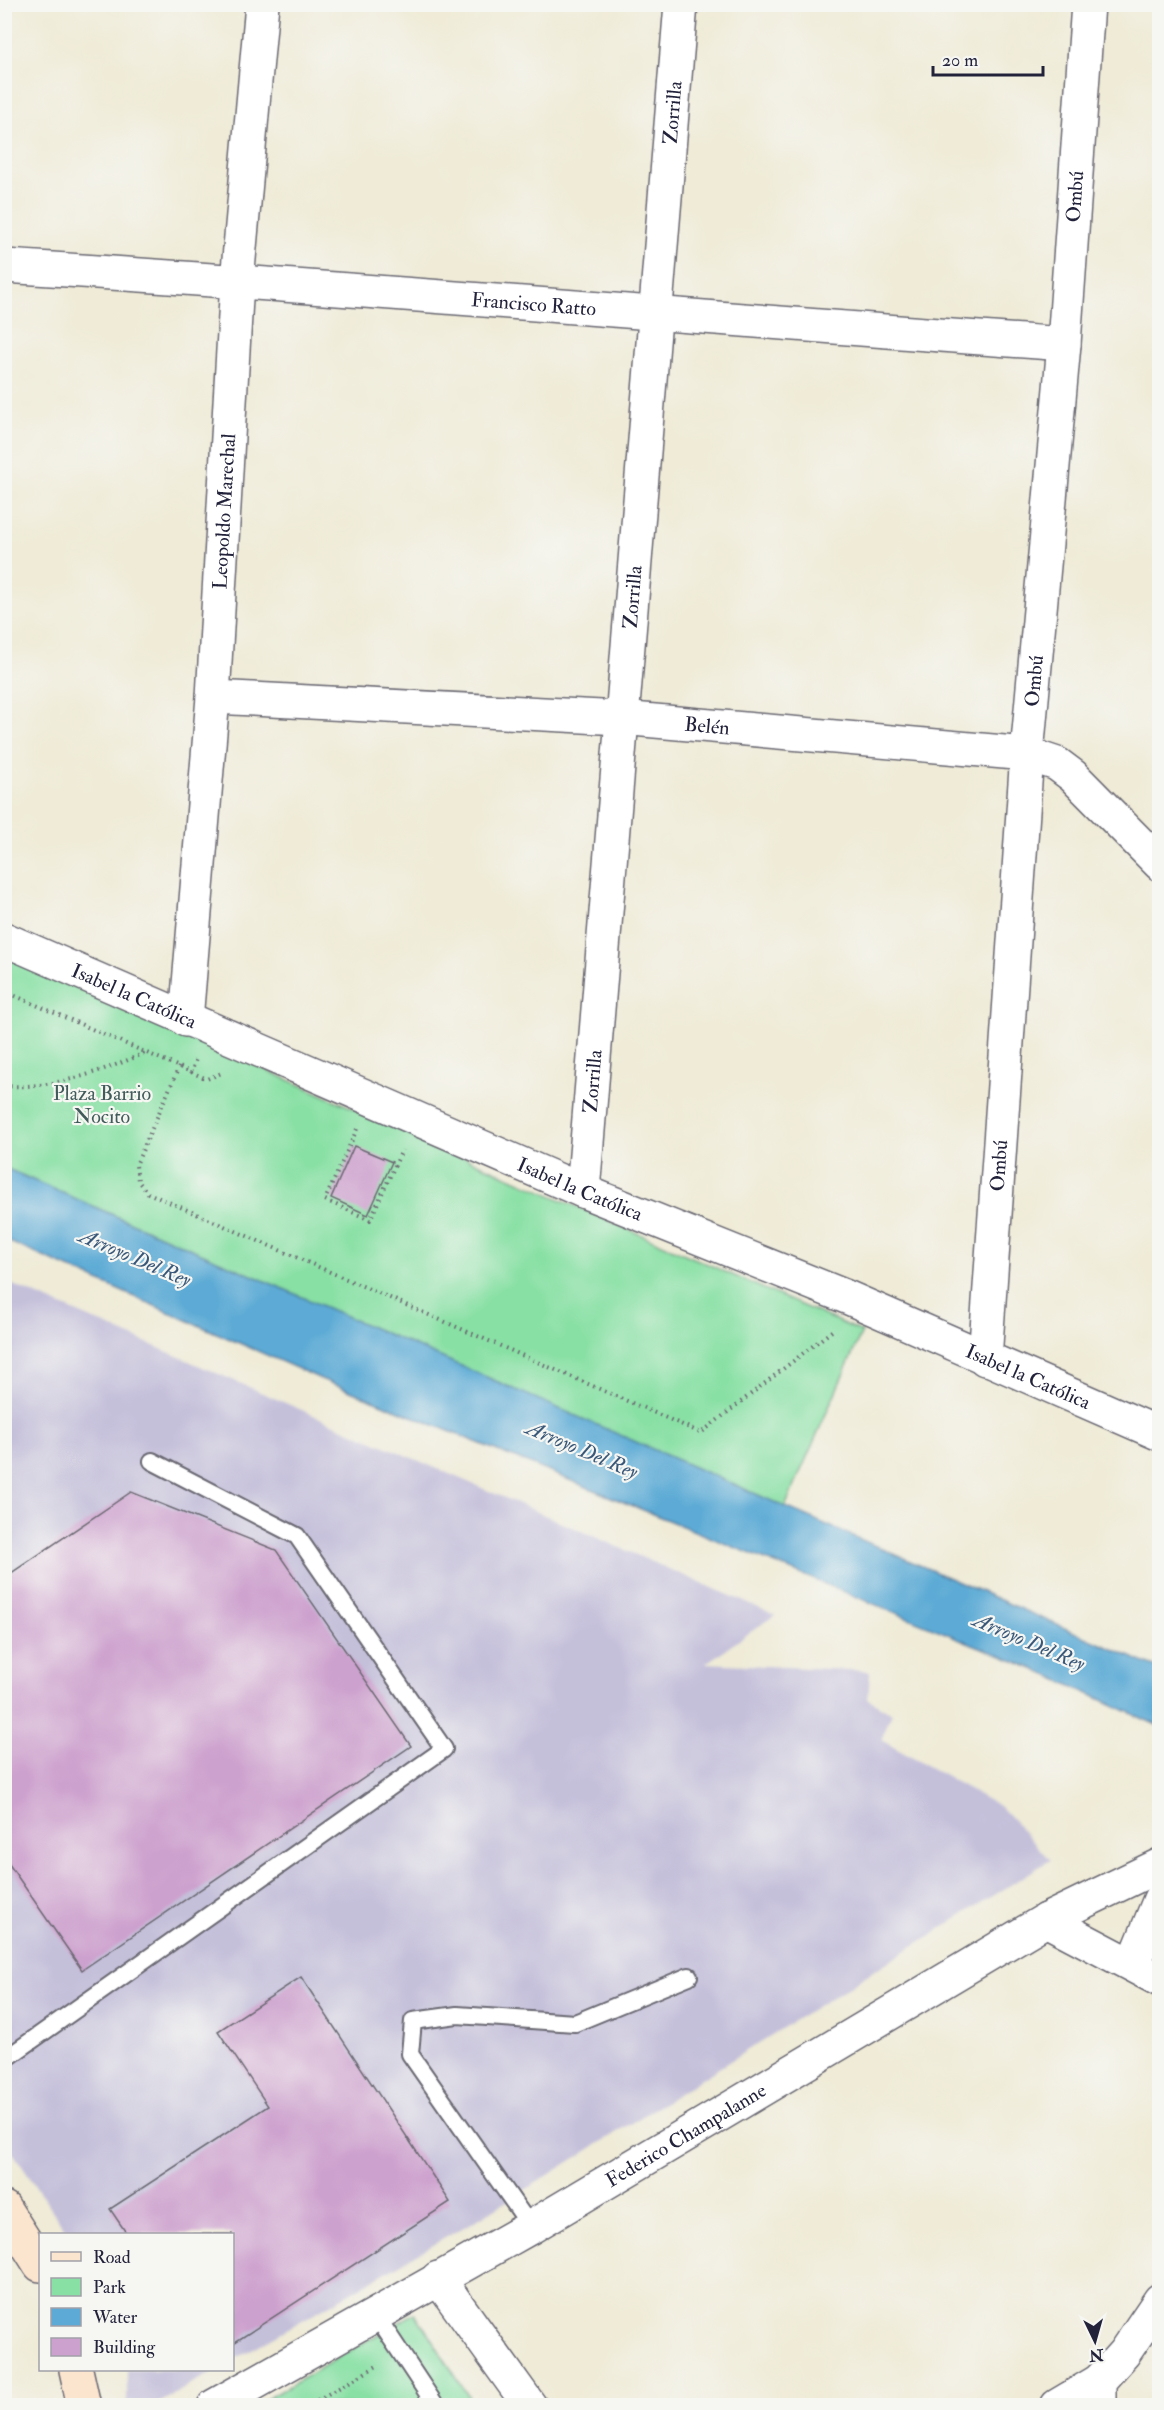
<svg xmlns="http://www.w3.org/2000/svg" width="1164" height="2410" font-family="'IM FELL Double Pica',serif">
	<style>
		.industrial { fill: #c5c0da }
		.green { fill: #88e0a4; stroke: #558170; stroke-width: 1.5 }
		.water { fill: #5caad5; stroke: #3f6688; stroke-width: 1.5 }
		.building { fill: #cda1ce }
		.lines { fill: none; stroke-linecap: round; stroke-linejoin: round }
		.lane-casing { stroke: #6a6872; stroke-width: 20 }
		.street-casing { stroke: #6a6872; stroke-width: 36 }
		.secondary-casing { stroke: #6a6872; stroke-width: 36 }
		.path { stroke: #6a6872; stroke-width: 4; stroke-dasharray: 1.5 4.5; stroke-linecap: butt }
		.lane { stroke: #fff; stroke-width: 16 }
		.street { stroke: #fff; stroke-width: 33 }
		.secondary { stroke: #fce5cf; stroke-width: 33 }
		.labels { text-anchor: middle; dominant-baseline: central; stroke-width: 4.5; stroke-linejoin: round; paint-order: stroke }
		.street-label { font-size: 20px; fill: #22223b; stroke: #f6f6f2 }
		.park-label { font-size: 20px; fill: #415b5a; stroke: #f6f6f2 }
		.water-label { font-size: 21px; font-style: italic; fill: #395879; stroke: #f6f6f2 }
	</style>
	<rect width="100%" height="100%" fill="#f6f6f2"/>
	<filter id="ink" filterUnits="userSpaceOnUse"><feTurbulence type="fractalNoise" baseFrequency=".0167" numOctaves="2"/><feDisplacementMap in="SourceGraphic" scale="12" xChannelSelector="R" yChannelSelector="G"/><feConvolveMatrix kernelMatrix="1 2 1 2 8 2 1 2 1" color-interpolation-filters="sRGB"/></filter>
	<filter id="wash" filterUnits="userSpaceOnUse"><feTurbulence type="fractalNoise" baseFrequency=".008" numOctaves="4" result="noise"/><feDisplacementMap in="SourceGraphic" scale="24" xChannelSelector="R" yChannelSelector="G"/><feGaussianBlur stdDeviation="1.35" result="paint"/><feColorMatrix in="noise" values="0 0 0 0 0 0 0 0 0 0 0 0 0 0 0 0 0 1.4 0 .05"/><feComposite in="paint" operator="in"/></filter>
	<g filter="url(#wash)">
		<rect width="100%" height="100%" fill="#efebd7"/>
		<g class="industrial">
			<polygon points="4,1281 775,1615 706,1663 870,1671 868,1699 892,1713 881,1740 1002,1808 1050,1860 485,2215 233,2360 232,2234 68,2234 5,2141"/>
			<polygon points="127,2370 216,2370 154,2406 127,2405"/>
		</g>
		<g class="green">
			<polygon points="5,955 862,1332 785,1507 5,1168"/>
			<polygon points="415,2313 474,2405 255,2406"/>
		</g>
		<polygon class="water" points="5,1168 1159,1669 1159,1726 1041,1672 321,1379 5,1240"/>
		<g id="blocks">
			<g class="building">
				<polygon points="354,1146 392,1162 368,1215 331,1198"/>
				<polygon points="131,1492 276,1550 411,1746 82,1970 4,1857 4,1578"/>
				<polygon points="301,1977 450,2202 232,2344 232,2234 127,2234 110,2209 268,2106 218,2031"/>
			</g>
		</g>
	</g>
	<g filter="url(#ink)">
		<use href="#blocks" fill-opacity="0" stroke="#6a6872" stroke-width="1.5"/>
		<g class="lines">
			<g class="lane-casing">
				<g id="lane">
					<polyline points="4,2060 444,1749 297,1536 152,1461"/>
					<polyline points="531,2227 410,2054 413,2021 457,2015 575,2023 689,1976"/>
					<polyline points="375,2314 436,2406"/>
				</g>
			</g>
			<g class="street-casing">
				<g id="street">
					<path id="s1" d="M4,266C358,288 711,319 1064,344"/>
					<path id="s2" d="M213,697L621,718L1027,754L1057,764L1073,776L1160,864"/>
					<path id="s3" d="M4,939L583,1191L849,1298L1160,1434"/>
					<path id="s4" d="M186,1020L213,697L237,281L262,4"/>
					<path id="s5" d="M583,1191L681,4"/>
					<path id="s6" d="M985,1359L1027,754L1064,344L1088,4"/>
					<polyline points="1046,1920 1160,1980"/>
					<polyline points="1133,1965 1160,1899"/>
					<polyline points="438,2278 530,2406"/>
					<path id="s7" d="M214,2406L531,2227L1046,1920L1160,1865"/>
					<polyline points="1057,2406 1099,2381"/>
					<polyline points="1099,2406 1099,2381 1124,2353 1160,2300"/>
				</g>
			</g>
			<g class="secondary-casing">
				<g id="secondary">
					<polyline points="4,2208 40,2265"/>
					<polyline points="76,2370 84,2406"/>
				</g>
			</g>
			<g class="path">
				<polyline points="4,991 207,1079 224,1072"/>
				<polyline points="179,1067 136,1165 138,1181 148,1193 701,1433 833,1330"/>
				<polyline points="191,1073 196,1059"/>
				<path d="M4,1086C54,1089 100,1072 145,1053"/>
				<polyline points="357,1129 325,1200 370,1220 402,1150"/>
				<polyline points="307,2406 377,2366"/>
			</g>
			<use href="#lane" class="lane"/>
			<use href="#street" class="street"/>
			<use href="#secondary" class="secondary"/>
		</g>
	</g>
	<g class="labels">
		<g class="street-label">
			<text stroke="none"><textPath href="#s5" startOffset="1082">Zorrilla</textPath></text>
			<text stroke="none"><textPath href="#s6" startOffset="1166">Ombú</textPath></text>
			<text stroke="none"><textPath href="#s1" startOffset="531">Francisco Ratto</textPath></text>
			<text stroke="none"><textPath href="#s4" startOffset="510">Leopoldo Marechal</textPath></text>
			<text stroke="none"><textPath href="#s5" startOffset="596">Zorrilla</textPath></text>
			<text stroke="none"><textPath href="#s6" startOffset="680">Ombú</textPath></text>
			<text stroke="none"><textPath href="#s2" startOffset="495">Belén</textPath></text>
			<text stroke="none"><textPath href="#s3" startOffset="142">Isabel la Católica</textPath></text>
			<text stroke="none"><textPath href="#s5" startOffset="110">Zorrilla</textPath></text>
			<text stroke="none"><textPath href="#s6" startOffset="194">Ombú</textPath></text>
			<text stroke="none"><textPath href="#s3" startOffset="628">Isabel la Católica</textPath></text>
			<text stroke="none"><textPath href="#s3" startOffset="1114">Isabel la Católica</textPath></text>
			<text stroke="none"><textPath href="#s7" startOffset="544">Federico Champalanne</textPath></text>
		</g>
		<g class="park-label">
			<text x="102" y="1093">Plaza Barrio<tspan x="102" dy="23">Nocito</tspan></text>
		</g>
		<g class="water-label">
			<text transform="translate(135 1258) rotate(23)">Arroyo Del Rey</text>
			<text transform="translate(582 1450) rotate(23)">Arroyo Del Rey</text>
			<text transform="translate(1029 1642) rotate(23)">Arroyo Del Rey</text>
		</g>
	</g>
	<rect width="1164" height="2410" fill="none" stroke="#f6f6f2" stroke-width="24"/>
	<rect x="39" y="2233" width="195" height="138" fill="#f6f6f2" stroke="#a1a1a9" stroke-width="1.5"/>
	<rect x="51" y="2252" width="30" height="9" fill="#fce5cf" stroke="#a1a1a9" stroke-width="1.5"/>
	<text x="93" y="2263" font-size="18" fill="#22223b">Road</text>
	<rect x="51" y="2278" width="30" height="18" fill="#88e0a4" stroke="#a1a1a9" stroke-width="1.5"/>
	<text x="93" y="2293" font-size="18" fill="#22223b">Park</text>
	<rect x="51" y="2308" width="30" height="18" fill="#5caad5" stroke="#a1a1a9" stroke-width="1.5"/>
	<text x="93" y="2323" font-size="18" fill="#22223b">Water</text>
	<rect x="51" y="2338" width="30" height="18" fill="#cda1ce" stroke="#a1a1a9" stroke-width="1.5"/>
	<text x="93" y="2353" font-size="18" fill="#22223b">Building</text>
	<g transform="translate(1095 2341) rotate(175)" stroke="#f6f6f2" stroke-width="4.5" paint-order="stroke">
	<path d="M0-4.5L10 22L0 15L-10 22Z" fill="#22223b"/>
	<text y="-9" font-size="16" font-weight="bold" text-anchor="middle" fill="#22223b">N</text>
	</g>
	<path d="M933 66v9h110v-9" fill="none" stroke="#22223b" stroke-width="3"/>
	<text x="942" y="66" font-size="18" fill="#22223b" stroke="#f6f6f2" stroke-width="4.5" paint-order="stroke">20 m</text>
</svg>
